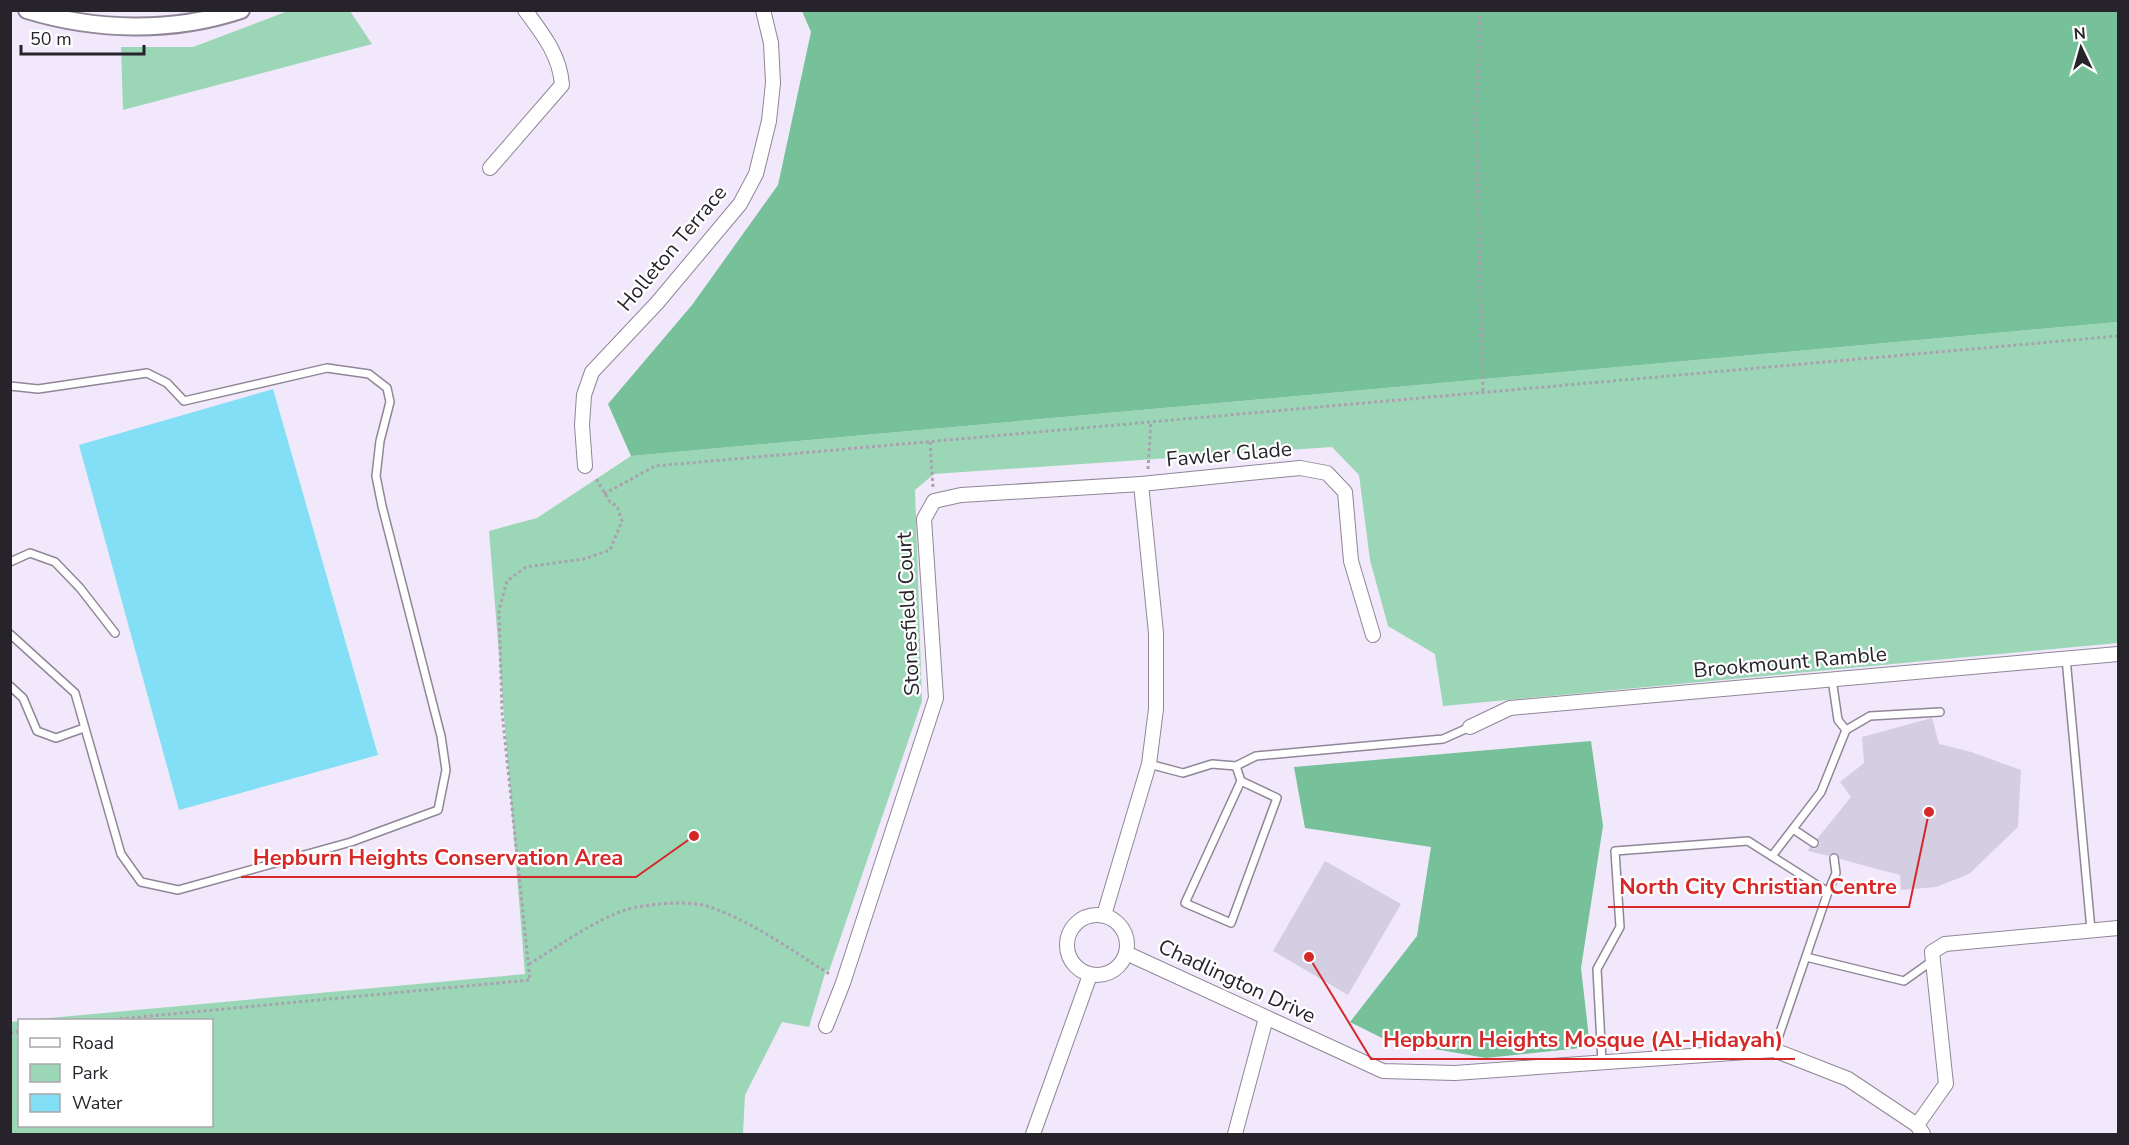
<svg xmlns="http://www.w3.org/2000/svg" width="2129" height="1145" font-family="'Nunito Sans',sans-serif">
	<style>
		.green { fill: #9bd7b7 }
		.forest { fill: #76c19a }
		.water { fill: #82dff6 }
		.building { fill: #d3cee2 }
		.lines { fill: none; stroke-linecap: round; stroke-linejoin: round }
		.service-casing { stroke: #8f8697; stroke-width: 10 }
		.minor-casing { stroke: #8f8697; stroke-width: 16 }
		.tertiary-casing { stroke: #8f8697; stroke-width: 20 }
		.path { stroke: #a9a1b0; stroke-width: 3; stroke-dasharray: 3 3; stroke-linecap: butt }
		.service { stroke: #fff; stroke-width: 7 }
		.minor { stroke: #fff; stroke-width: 14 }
		.tertiary { stroke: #fff; stroke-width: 16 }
		.labels { text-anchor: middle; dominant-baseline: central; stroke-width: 4.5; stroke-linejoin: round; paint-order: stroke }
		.street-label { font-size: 21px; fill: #27232a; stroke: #fff }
		.leader { fill: none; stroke: #d62828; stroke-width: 2 }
		.callout-dot { fill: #d62828; stroke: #fff; stroke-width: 2 }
		.callout-label { font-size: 22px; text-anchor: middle; font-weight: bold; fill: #d62828; stroke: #fff; stroke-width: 4.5; stroke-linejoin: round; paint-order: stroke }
	</style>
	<rect width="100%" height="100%" fill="#f2e8fb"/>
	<g class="green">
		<polygon points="288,11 350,11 372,44 123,110 121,47 193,47"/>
		<polygon points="2118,322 2118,643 1443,706 1435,654 1388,626 1370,560 1359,475 1332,447 934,474 915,490 922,701 829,971 826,970 809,1027 782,1022 745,1095 743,1134 11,1134 11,1022 19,1021 20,1126 212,1126 212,1020 28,1020 525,974 489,531 537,518 631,456"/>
	</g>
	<g class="forest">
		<polygon points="802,11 2118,11 2118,322 631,456 608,404 692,305 778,185 811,32"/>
		<polygon points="1591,741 1603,826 1581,968 1590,1047 1486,1058 1388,1041 1350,1022 1417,936 1431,847 1305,828 1294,767"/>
	</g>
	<polygon class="water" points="273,389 378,755 179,810 79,445"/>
	<g class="building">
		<polygon points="1932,718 1939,744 1971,752 2021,770 2018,827 1969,874 1936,887 1901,890 1900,875 1840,859 1836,853 1831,853 1829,856 1808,851 1810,847 1814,849 1818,847 1820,843 1817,839 1851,797 1840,782 1864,763 1862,737"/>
		<polygon points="1325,861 1401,904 1348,995 1273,951"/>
	</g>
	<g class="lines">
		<g class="service-casing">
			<g id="service">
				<polyline points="10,386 38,389 147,373 167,383 184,401 327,368 369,374 387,388 390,402 380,441 376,476 382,506 441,736 446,770 438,810 351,842 178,890 141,882 121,854 75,693 10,634"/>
				<polyline points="10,562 30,553 55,562 80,588 115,633"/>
				<polyline points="2066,658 2091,930"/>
				<polyline points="10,686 23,698 37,731 56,738 84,728"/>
				<polyline points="1846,730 1870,716 1940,712"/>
				<polyline points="1149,764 1183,773 1212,764 1236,766 1256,756 1443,739 1470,727"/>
				<polyline points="1236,766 1241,781 1185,903 1231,923 1277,798 1241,781"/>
				<polyline points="1793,829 1814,843"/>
				<polyline points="1772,856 1821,792 1846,730 1838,720 1832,679"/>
				<polyline points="1828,892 1836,873 1834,858"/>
				<polyline points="1806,957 1904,981 1932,961"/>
				<polyline points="1602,1062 1597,969 1620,927 1615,851 1748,841 1828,892 1774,1050"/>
			</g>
		</g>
		<g class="minor-casing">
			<g id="minor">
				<path d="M490,168L562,85C560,55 542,33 525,10"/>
				<polyline points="585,466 582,425 584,395 592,372 657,303 740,204 756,174 769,121 773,83 771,43 763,10"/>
				<polyline points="1470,727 1510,708 2118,654"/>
				<circle cx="1097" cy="945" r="30"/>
				<polyline points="1104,915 1149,764 1156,709 1156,633 1141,484"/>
				<polyline points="1126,953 1383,1071 1455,1073 1774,1050 1848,1079 1917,1125"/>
				<polyline points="826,1026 843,983 936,698 924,519 934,501 961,495 1141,484 1300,468 1327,473 1345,492 1351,561 1373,635"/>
				<polyline points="1033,1134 1090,975"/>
				<polyline points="1235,1134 1266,1018"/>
				<polyline points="1923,1134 1917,1125 1946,1084 1932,952 1945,944 2118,928"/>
			</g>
		</g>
		<g class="tertiary-casing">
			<path id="tertiary" d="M27,10C96,31 172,33 241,10"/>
		</g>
		<g class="path">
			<polyline points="1480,10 1476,122 1483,392"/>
			<polyline points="930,442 933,487"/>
			<polyline points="1148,469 1151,422"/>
			<polyline points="604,494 655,466 2118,336"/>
			<path d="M529,964C557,947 595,920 625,910C644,904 688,900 707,906C752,921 791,950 831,975"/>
			<polyline points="108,1020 530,980 502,712 499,610 507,581 526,567 584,559 610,550 622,521 617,506 610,502 595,477"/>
			<polyline points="10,1033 20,1031"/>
		</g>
		<use href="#service" class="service"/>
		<use href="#minor" class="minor"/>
		<use href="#tertiary" class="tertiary"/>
	</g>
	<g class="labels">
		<g class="street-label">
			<text transform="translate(672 248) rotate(-50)">Holleton Terrace</text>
			<text transform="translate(1229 454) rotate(-5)">Fawler Glade</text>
			<text transform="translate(908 614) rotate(-93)">Stonesfield Court</text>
			<text transform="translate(1790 662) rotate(-5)">Brookmount Ramble</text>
			<text transform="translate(1237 981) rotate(25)">Chadlington Drive</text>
		</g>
	</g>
	<path class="leader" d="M694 836L636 877H241M1929 812L1909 907H1608M1309 957L1371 1059H1795"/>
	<g class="callout-dot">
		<circle cx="694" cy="836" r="6"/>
		<circle cx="1929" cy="812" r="6"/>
		<circle cx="1309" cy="957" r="6"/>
	</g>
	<g class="callout-label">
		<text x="438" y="865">Hepburn Heights Conservation Area</text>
		<text x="1758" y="894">North City Christian Centre</text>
		<text x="1583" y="1047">Hepburn Heights Mosque (Al-Hidayah)</text>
	</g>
	<rect width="2129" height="1145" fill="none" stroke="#27232a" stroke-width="24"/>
	<rect x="18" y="1019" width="195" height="108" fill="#ffffff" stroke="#a9a7aa" stroke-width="1.5"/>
	<rect x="30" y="1038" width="30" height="9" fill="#ffffff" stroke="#a9a7aa" stroke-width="1.5"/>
	<text x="72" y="1049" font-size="18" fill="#27232a">Road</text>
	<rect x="30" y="1064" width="30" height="18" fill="#9bd7b7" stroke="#a9a7aa" stroke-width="1.5"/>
	<text x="72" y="1079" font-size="18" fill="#27232a">Park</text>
	<rect x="30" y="1094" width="30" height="18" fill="#82dff6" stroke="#a9a7aa" stroke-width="1.5"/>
	<text x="72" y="1109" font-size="18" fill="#27232a">Water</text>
	<g transform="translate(2081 48) rotate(355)" stroke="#ffffff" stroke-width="4.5" paint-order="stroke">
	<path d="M0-4.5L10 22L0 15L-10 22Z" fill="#27232a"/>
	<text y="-9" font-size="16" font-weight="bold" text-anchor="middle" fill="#27232a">N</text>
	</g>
	<path d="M21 45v9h123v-9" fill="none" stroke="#27232a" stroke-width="3"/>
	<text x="30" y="45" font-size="18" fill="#27232a" stroke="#ffffff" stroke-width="4.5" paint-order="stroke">50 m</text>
</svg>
